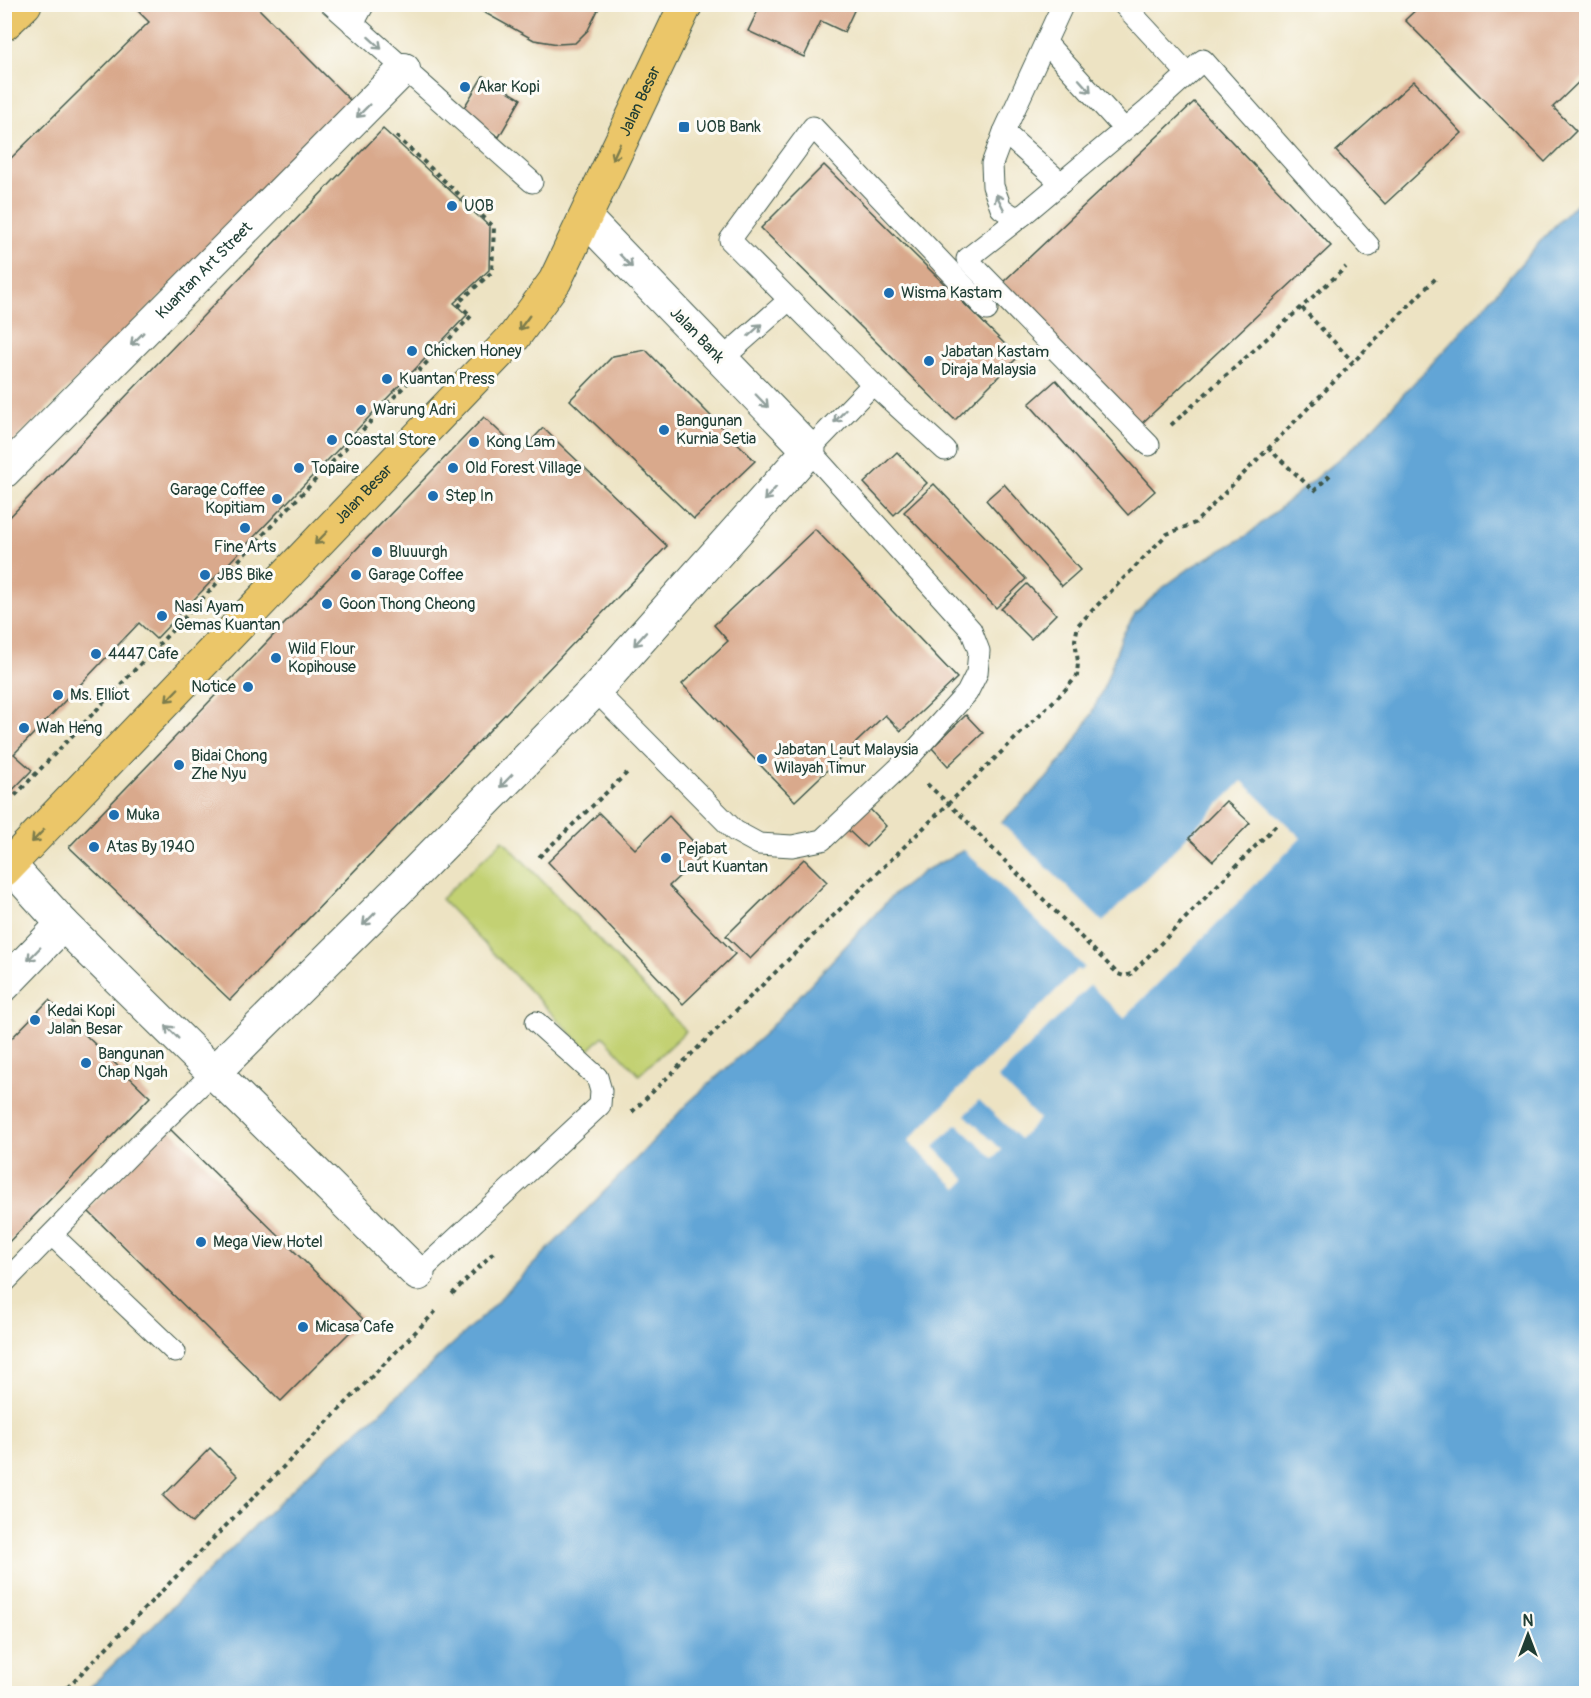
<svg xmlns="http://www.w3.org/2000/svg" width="1591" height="1698" font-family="Pangolin,sans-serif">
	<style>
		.green { fill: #c3d173; stroke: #718754; stroke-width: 1.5 }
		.water { fill: #62a5d6; stroke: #407185; stroke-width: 1.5 }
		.pier { fill: #ede3c3 }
		.building { fill: #d9a98c }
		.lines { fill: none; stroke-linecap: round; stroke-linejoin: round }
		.service-casing { stroke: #3e5649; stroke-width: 23 }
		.pedestrian-casing { stroke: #3e5649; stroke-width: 34 }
		.minor-casing { stroke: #3e5649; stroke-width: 35 }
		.trunk-casing { stroke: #3e5649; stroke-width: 35 }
		.path { stroke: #3e5649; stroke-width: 4; stroke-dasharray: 4.5 4.5; stroke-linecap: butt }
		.service { stroke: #fff; stroke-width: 21 }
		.pedestrian { stroke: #fff; stroke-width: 32 }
		.minor { stroke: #fff; stroke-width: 33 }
		.trunk { stroke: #ebc669; stroke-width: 33 }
		.oneway { stroke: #8f9e9a }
		.oneway2 { stroke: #7b7b4c }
		.poi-dot { fill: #1f6fb2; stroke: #fdfcf7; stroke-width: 2 }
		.labels { text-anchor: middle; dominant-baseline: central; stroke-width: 6; stroke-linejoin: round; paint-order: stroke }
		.poi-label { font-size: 16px; fill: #1f3d34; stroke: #fdfcf7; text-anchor: start }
		.street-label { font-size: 16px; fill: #1f3d34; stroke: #fdfcf7 }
	</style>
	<rect width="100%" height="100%" fill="#fdfcf7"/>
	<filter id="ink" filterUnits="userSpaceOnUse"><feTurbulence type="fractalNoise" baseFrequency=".0167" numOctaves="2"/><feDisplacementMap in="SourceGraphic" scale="12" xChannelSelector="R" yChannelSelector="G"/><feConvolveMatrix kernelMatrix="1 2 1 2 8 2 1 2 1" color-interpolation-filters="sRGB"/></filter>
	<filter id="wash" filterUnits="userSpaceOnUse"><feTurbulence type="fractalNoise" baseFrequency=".008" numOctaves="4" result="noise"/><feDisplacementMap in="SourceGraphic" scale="24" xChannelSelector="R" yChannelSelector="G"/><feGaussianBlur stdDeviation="1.35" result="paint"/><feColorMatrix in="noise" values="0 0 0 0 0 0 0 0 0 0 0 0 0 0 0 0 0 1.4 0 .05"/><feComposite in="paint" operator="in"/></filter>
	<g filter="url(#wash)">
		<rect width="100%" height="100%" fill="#ede3c3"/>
		<polygon class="green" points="503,840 686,1031 639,1075 603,1036 588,1051 441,899"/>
		<polygon class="water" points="1586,193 1586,1693 83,1694 274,1507 322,1461 379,1413 484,1315 641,1154 687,1104 763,1035 893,895 924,871 984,840 1046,779 1071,748 1090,717 1106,682 1122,636 1135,614 1161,589 1193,566 1245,537 1360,441 1476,316 1544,237"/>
		<polygon class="pier" points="1242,781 1301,838 1124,1018 1090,985 998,1078 1039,1119 1020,1139 979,1100 965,1115 1002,1150 993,1158 957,1124 934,1147 966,1180 957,1189 908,1141 1077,969 1080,971 1084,967 963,849 983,838 999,821 1103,922"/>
		<g id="blocks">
			<g class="building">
				<polygon points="141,4 254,4 355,105 4,451 4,165 149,22 136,9"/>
				<polygon points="469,4 601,4 588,30 575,43 558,44 534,40"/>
				<polygon points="761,4 857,4 844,32 821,21 804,57 748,31"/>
				<polygon points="1421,5 1586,5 1586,75 1553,107 1576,131 1545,162 1405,20"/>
				<polygon points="483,76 521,99 499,137 460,114"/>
				<polygon points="1414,81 1462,133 1385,204 1336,151"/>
				<polygon points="1194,102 1331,246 1139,426 1002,283"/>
				<polygon points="383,129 490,227 489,270 454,303 467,315 156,639 139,623 39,728 14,754 32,770 6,797 4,523"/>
				<polygon points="824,165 1018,357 955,420 761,228"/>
				<polygon points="646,350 755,461 694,519 570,400 613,356"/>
				<polygon points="1056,380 1155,491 1128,515 1029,404"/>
				<polygon points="484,417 521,452 543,428 667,546 230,1000 69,847"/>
				<polygon points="897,452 927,483 894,515 864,483"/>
				<polygon points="934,484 1026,579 996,608 904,512"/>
				<polygon points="1004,484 1080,570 1062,586 986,500"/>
				<polygon points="815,529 957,678 901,731 885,715 795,801 682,684 728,641 714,625"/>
				<polygon points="1027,584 1056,614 1031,639 1001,609"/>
				<polygon points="966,715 983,733 948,766 932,748"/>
				<polygon points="1226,801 1250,823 1213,861 1189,838"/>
				<polygon points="868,807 886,826 866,847 847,829"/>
				<polygon points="599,813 635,849 669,816 704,853 669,886 735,954 683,1004 548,862"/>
				<polygon points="804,859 827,882 750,959 726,936"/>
				<polygon points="49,1000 150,1097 4,1247 4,1046"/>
				<polygon points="169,1128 363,1319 281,1401 87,1210"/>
				<polygon points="210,1448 238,1476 192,1523 163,1496"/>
			</g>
		</g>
	</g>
	<g filter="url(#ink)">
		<use href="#blocks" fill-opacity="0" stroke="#3e5649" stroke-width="1.5"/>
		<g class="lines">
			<g class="service-casing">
				<g id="service">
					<polyline points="331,4 532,182"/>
					<polyline points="1063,4 1004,132 992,164 993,186 1001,208 1014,217 1023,215 1148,110 1203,60 1369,246"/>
					<polyline points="1123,4 1187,73"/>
					<polyline points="353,24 364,4"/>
					<polyline points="1046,43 1124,129"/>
					<polyline points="1004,132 1061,183"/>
					<polyline points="1023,215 967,259 1149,445"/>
					<polyline points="721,360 789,300"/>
					<polyline points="945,450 873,384 730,240 813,127 987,310"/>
					<polyline points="595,690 735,831 759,844 792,846 822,840 904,763 967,693 977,673 979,651 971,630 809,450 873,384"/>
					<polyline points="52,1235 175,1352"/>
					<polyline points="418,1274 600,1105 601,1091 597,1077 536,1022"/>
					<polyline points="4,1283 149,1135 213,1073"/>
				</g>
			</g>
			<g class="pedestrian-casing">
				<g id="pedestrian">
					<path id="s1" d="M4,472L404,69"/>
				</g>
			</g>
			<g class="minor-casing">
				<g id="minor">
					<polyline points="4,859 63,924 418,1274"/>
					<polyline points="4,985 63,924"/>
					<polyline points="213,1073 403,885 595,690 809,450 586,219"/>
				</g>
			</g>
			<g class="trunk-casing">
				<g id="trunk">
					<polyline points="4,24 25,4"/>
					<path id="s2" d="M4,870L514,337L555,281L686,4"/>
				</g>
			</g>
			<g class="path">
				<polyline points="1302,308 1353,362"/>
				<polyline points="1171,425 1346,267"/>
				<polyline points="1268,448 1314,491 1332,473"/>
				<polyline points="927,784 964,818 984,840 1118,974 1124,976 1131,974 1278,823"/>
				<polyline points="9,802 471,316 458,303 492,272 494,227 393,133"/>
				<polyline points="539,857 630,770"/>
				<polyline points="632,1112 1064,691 1077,676 1078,662 1075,640 1078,625 1167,534 1195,523 1438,276"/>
				<polyline points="452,1294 496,1250"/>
				<polyline points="61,1694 437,1310"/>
			</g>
			<use href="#service" class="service"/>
			<use href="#pedestrian" class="pedestrian"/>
			<use href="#minor" class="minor"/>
			<use href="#trunk" class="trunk"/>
		</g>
		<defs><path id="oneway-shaft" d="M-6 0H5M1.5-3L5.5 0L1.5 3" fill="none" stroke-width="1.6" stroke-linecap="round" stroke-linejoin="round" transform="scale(1.5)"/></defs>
		<g class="oneway">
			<use href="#oneway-shaft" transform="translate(375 43) rotate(42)"/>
			<use href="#oneway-shaft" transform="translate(1085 86) rotate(48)"/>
			<use href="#oneway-shaft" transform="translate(363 111) rotate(135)"/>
			<use href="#oneway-shaft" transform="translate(1000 202) rotate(-117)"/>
			<use href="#oneway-shaft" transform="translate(626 261) rotate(46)"/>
			<use href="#oneway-shaft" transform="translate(755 330) rotate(-42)"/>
			<use href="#oneway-shaft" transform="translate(137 339) rotate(135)"/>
			<use href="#oneway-shaft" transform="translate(762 401) rotate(46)"/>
			<use href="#oneway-shaft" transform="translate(840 416) rotate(132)"/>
			<use href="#oneway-shaft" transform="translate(770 494) rotate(132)"/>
			<use href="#oneway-shaft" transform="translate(640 639) rotate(132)"/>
			<use href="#oneway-shaft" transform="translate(506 781) rotate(134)"/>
			<use href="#oneway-shaft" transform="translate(369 919) rotate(135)"/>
			<use href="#oneway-shaft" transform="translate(34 954) rotate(134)"/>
			<use href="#oneway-shaft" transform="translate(172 1032) rotate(-135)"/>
		</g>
		<g class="oneway2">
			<use href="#oneway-shaft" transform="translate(616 152) rotate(115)"/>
			<use href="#oneway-shaft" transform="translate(524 323) rotate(126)"/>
			<use href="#oneway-shaft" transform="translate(321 538) rotate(134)"/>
			<use href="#oneway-shaft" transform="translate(172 695) rotate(134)"/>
			<use href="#oneway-shaft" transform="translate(38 836) rotate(134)"/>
		</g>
	</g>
	<g class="poi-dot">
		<circle cx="465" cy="87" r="6"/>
		<rect x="678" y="121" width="12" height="12" rx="3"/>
		<circle cx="452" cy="206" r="6"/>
		<circle cx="889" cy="293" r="6"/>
		<circle cx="412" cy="351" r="6"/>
		<circle cx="929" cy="361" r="6"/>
		<circle cx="387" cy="379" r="6"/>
		<circle cx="361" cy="410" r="6"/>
		<circle cx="664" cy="430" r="6"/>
		<circle cx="332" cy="440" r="6"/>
		<circle cx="474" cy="442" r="6"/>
		<circle cx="299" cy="468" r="6"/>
		<circle cx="453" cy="468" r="6"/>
		<circle cx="433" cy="496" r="6"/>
		<circle cx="277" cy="499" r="6"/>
		<circle cx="245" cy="528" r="6"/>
		<circle cx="377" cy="552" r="6"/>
		<circle cx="205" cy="575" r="6"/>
		<circle cx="356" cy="575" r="6"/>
		<circle cx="327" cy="604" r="6"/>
		<circle cx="162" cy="616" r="6"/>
		<circle cx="96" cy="654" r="6"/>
		<circle cx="276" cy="658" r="6"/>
		<circle cx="248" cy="687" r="6"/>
		<circle cx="58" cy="695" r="6"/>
		<circle cx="24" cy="728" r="6"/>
		<circle cx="762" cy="759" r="6"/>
		<circle cx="179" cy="765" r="6"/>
		<circle cx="114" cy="815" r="6"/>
		<circle cx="94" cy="847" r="6"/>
		<circle cx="666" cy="858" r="6"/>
		<circle cx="35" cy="1020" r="6"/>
		<circle cx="86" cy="1063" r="6"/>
		<circle cx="201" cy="1242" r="6"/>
		<circle cx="303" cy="1327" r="6"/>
	</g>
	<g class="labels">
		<g class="poi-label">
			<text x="477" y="87">Akar Kopi</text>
			<text x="696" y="127">UOB Bank</text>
			<text x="464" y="206">UOB</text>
			<text x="901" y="293">Wisma Kastam</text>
			<text x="424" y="351">Chicken Honey</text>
			<text x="941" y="352">Jabatan Kastam<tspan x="941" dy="18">Diraja Malaysia</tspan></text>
			<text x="399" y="379">Kuantan Press</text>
			<text x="373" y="410">Warung Adri</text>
			<text x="676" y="421">Bangunan<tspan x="676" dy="18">Kurnia Setia</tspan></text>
			<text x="344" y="440">Coastal Store</text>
			<text x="486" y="442">Kong Lam</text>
			<text x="311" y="468">Topaire</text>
			<text x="465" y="468">Old Forest Village</text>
			<text x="265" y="490" text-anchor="end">Garage Coffee<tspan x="265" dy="18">Kopitiam</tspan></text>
			<text x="445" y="496">Step In</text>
			<text x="245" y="547" text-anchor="middle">Fine Arts</text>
			<text x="389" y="552">Bluuurgh</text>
			<text x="217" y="575">JBS Bike</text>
			<text x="368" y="575">Garage Coffee</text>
			<text x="339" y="604">Goon Thong Cheong</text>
			<text x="174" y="607">Nasi Ayam<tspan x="174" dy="18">Gemas Kuantan</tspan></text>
			<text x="288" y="649">Wild Flour<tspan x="288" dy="18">Kopihouse</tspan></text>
			<text x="108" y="654">4447 Cafe</text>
			<text x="236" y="687" text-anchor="end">Notice</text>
			<text x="70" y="695">Ms. Elliot</text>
			<text x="36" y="728">Wah Heng</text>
			<text x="774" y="750">Jabatan Laut Malaysia<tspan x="774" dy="18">Wilayah Timur</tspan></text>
			<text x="191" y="756">Bidai Chong<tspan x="191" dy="18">Zhe Nyu</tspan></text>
			<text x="126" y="815">Muka</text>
			<text x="106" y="847">Atas By 1940</text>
			<text x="678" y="849">Pejabat<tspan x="678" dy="18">Laut Kuantan</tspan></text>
			<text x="47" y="1011">Kedai Kopi<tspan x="47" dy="18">Jalan Besar</tspan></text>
			<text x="98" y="1054">Bangunan<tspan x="98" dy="18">Chap Ngah</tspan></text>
			<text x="213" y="1242">Mega View Hotel</text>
			<text x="315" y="1327">Micasa Cafe</text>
		</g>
		<g class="street-label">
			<text stroke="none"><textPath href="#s2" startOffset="1006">Jalan Besar</textPath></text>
			<text stroke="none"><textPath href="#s1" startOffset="284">Kuantan Art Street</textPath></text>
			<text transform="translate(697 335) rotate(46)">Jalan Bank</text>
			<text stroke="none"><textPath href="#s2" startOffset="520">Jalan Besar</textPath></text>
		</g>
	</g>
	<rect width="1591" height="1698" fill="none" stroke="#fdfcf7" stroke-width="24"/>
	<g transform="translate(1528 1635)" stroke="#fdfcf7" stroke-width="4.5" paint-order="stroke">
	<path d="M0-4.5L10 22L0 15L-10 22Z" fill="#1f3d34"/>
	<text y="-9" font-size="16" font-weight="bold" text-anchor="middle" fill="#1f3d34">N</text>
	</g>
</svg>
